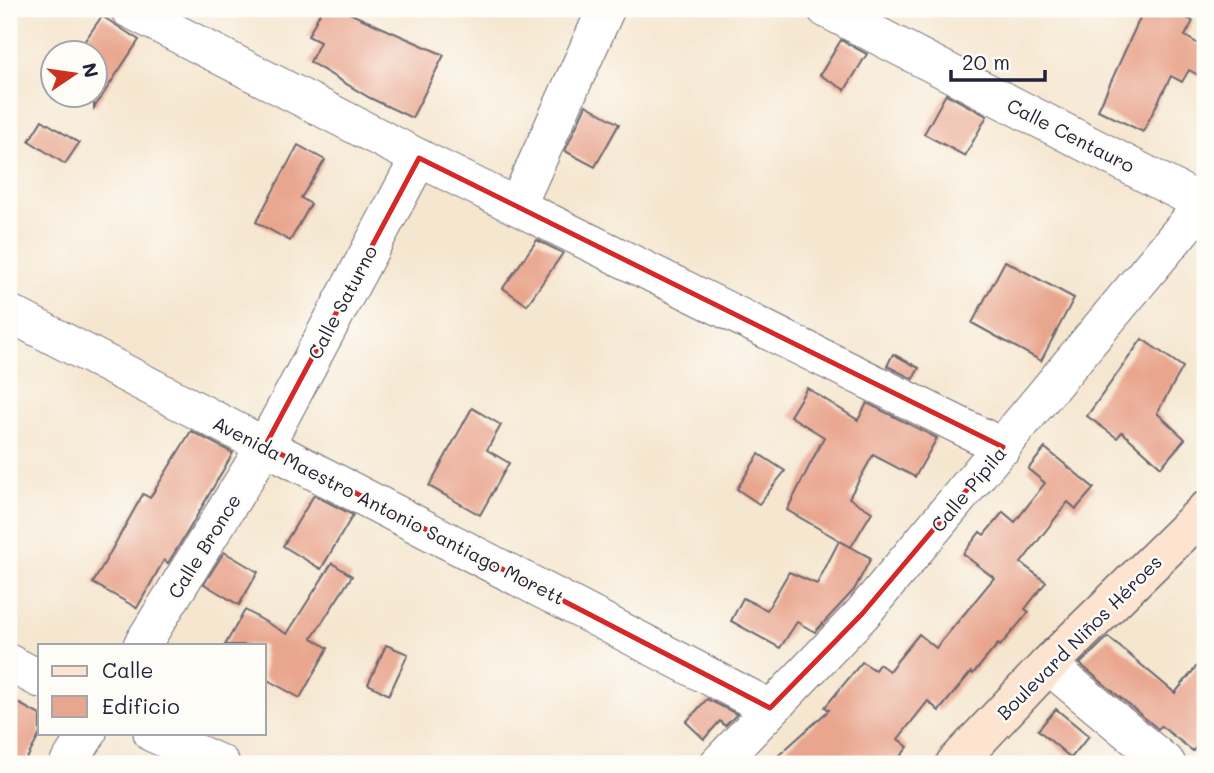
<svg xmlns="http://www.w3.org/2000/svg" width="1214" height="773" font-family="Mali,sans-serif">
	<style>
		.building { fill: #e9a68e }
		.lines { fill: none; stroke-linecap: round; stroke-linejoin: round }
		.street-casing { stroke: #6c676f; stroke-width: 39 }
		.secondary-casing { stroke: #6c676f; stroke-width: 41 }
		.street { stroke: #fff; stroke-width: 37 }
		.secondary { stroke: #fde4d0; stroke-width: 38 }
		.marked { fill: none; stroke: #d62828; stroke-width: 5; stroke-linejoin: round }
		.labels { text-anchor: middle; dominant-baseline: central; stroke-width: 5; stroke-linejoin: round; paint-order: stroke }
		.street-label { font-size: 19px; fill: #22223b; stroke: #fdfcf7 }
	</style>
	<rect width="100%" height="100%" fill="#fdfcf7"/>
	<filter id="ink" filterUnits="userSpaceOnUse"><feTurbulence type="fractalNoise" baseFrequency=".0143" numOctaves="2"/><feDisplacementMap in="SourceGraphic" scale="14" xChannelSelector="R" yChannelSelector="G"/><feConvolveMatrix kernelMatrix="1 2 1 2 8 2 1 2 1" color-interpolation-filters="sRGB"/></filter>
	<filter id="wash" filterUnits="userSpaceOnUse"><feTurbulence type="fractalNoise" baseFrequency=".00686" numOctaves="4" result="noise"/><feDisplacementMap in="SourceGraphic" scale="28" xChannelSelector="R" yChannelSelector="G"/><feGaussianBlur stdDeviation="1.57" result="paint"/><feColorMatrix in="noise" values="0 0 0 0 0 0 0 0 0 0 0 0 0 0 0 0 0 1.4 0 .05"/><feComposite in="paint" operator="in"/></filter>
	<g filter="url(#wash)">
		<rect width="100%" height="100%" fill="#f5e6cf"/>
		<g id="blocks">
			<g class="building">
				<polygon points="322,9 340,9 444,55 412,118 370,98 310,62 320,42 308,36"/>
				<polygon points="1144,9 1170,9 1193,21 1185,36 1205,48 1205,79 1189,70 1182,82 1171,76 1143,132 1098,110"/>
				<polygon points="102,16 139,40 94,108 94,52 77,52"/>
				<polygon points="841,40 867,54 845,90 820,75"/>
				<polygon points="946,94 987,116 965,156 924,134"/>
				<polygon points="586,105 619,124 595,167 565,151"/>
				<polygon points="42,120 79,143 65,164 29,141"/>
				<polygon points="298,145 325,160 301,198 311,204 290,241 256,222"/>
				<polygon points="537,240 563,253 527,305 503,288"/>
				<polygon points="1005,261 1074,298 1041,361 972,323"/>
				<polygon points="1142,339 1183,367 1157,413 1185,439 1161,467 1122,432 1117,438 1087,416"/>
				<polygon points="893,354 919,368 913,379 887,366"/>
				<polygon points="807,388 858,420 867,403 937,438 915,477 873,455 849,498 872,512 851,547 787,510 824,437 790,416"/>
				<polygon points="472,408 501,425 487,450 509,463 480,515 429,486"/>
				<polygon points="191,431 233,453 188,531 168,563 164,560 137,608 93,583 143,494 150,498"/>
				<polygon points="1045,448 1094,488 1076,509 1068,502 1021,563 1046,582 1025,609 1029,612 1000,646 998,644 973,674 971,672 939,711 928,701 898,739 908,747 894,764 769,764 829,710 825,707 862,662 875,670 879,664 889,671 919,634 936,648 994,578 963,554 980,532 984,535 1003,512 1015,522 1045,483 1028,469"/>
				<polygon points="759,454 785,471 759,504 737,489"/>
				<polygon points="314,495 353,515 321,569 283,546"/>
				<polygon points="839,541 871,558 854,590 815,632 797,622 780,648 731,621 743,598 767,610 789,572 817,584"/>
				<polygon points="224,552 258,572 239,605 204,584"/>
				<polygon points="332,563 352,576 312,638 328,648 300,698 264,678 264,645 225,645 245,610 287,634"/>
				<polygon points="1108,637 1175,693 1205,656 1205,735 1193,751 1161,726 1158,729 1080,664"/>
				<polygon points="386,645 408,654 389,695 368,684"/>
				<polygon points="9,698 40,715 40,734 24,764 9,764"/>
				<polygon points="707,699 737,714 725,726 720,721 704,739 686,722"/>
				<polygon points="1056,709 1089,736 1071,758 1038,730"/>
			</g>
		</g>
	</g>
	<g filter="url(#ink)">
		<use href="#blocks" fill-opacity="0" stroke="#6c676f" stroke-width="2"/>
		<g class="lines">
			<g class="street-casing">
				<g id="street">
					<polyline points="129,9 419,158 1003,447"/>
					<polyline points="826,9 1204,204"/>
					<polyline points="517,206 606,9"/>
					<polyline points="9,313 770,708"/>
					<polyline points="142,645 265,446 419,158"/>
					<polyline points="9,663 40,679"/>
					<polyline points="1048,665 1167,764"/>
					<polyline points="152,733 221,764"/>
					<polyline points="68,764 88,733"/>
					<polyline points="718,764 862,614 1205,202"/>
				</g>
			</g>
			<g class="secondary-casing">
				<polyline id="secondary" points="955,764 1048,665 1205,511"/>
			</g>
			<use href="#street" class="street"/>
			<use href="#secondary" class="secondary"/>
		</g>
	</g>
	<path class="marked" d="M419,158L1003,447L862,614L770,708L265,446Z"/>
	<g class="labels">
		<g class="street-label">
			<text transform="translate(1071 135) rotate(27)">Calle Centauro</text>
			<text transform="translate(342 302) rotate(-62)">Calle Saturno</text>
			<text transform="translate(968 489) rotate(-50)">Calle Pípila</text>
			<text transform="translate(389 510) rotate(27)">Avenida Maestro Antonio Santiago Morett</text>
			<text transform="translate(204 546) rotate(-58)">Calle Bronce</text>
			<text transform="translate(1079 637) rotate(-45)">Boulevard Niños Héroes</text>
		</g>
	</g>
	<rect width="1214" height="773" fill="none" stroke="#fdfcf7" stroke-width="35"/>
	<rect x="38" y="644" width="228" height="91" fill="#fdfcf7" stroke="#a5a5ac" stroke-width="2"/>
	<rect x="52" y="666" width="35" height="10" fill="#fde4d0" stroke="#a5a5ac" stroke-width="2"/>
	<text x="102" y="678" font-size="21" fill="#22223b">Calle</text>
	<rect x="52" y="696" width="35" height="21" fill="#e9a68e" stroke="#a5a5ac" stroke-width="2"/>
	<text x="102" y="714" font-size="21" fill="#22223b">Edificio</text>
	<g transform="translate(74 74) rotate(77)"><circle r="33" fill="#fdfcf7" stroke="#a5a5ac" stroke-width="2"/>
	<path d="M0-5L12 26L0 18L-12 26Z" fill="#c8321e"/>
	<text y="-10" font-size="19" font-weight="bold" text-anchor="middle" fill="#22223b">N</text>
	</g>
	<path d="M951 70v10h94v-10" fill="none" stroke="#22223b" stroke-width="3.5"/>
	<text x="962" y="70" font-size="21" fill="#22223b" stroke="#fdfcf7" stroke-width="5" paint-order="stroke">20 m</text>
</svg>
